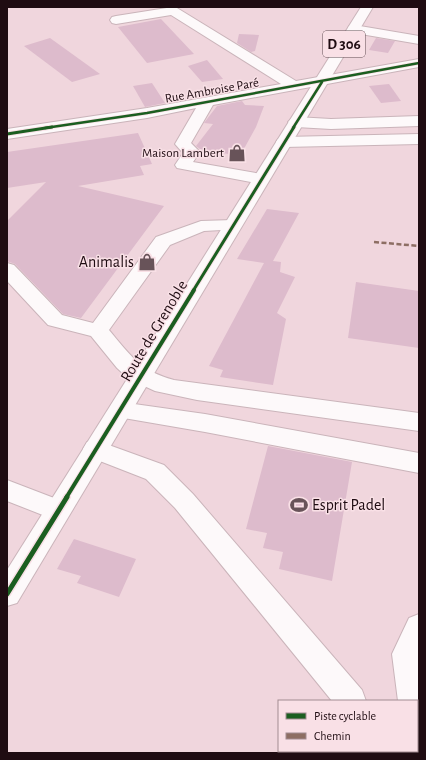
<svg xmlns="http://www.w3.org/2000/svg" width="426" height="760" font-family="'Alegreya Sans',sans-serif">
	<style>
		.building { fill: #dbc }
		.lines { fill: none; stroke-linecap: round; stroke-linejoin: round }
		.minor-casing { stroke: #cab4ba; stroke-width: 2 }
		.major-casing { stroke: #cab4ba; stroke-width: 2 }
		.minor { fill: #fdf9fa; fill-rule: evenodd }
		.major { fill: #fdf9fa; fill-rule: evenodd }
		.quiet { stroke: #8d6e63; stroke-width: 2.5; stroke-dasharray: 5 2.5; stroke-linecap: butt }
		.cycleway-far3-casing { stroke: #f9e0e6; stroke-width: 4 }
		.cycleway-far2-casing { stroke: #f9e0e6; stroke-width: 5 }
		.cycleway-far1-casing { stroke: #f9e0e6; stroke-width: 6 }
		.cycleway-casing { stroke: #f9e0e6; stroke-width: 8 }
		.cycleway-far3 { stroke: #1b5e20; stroke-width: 2.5 }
		.cycleway-far2 { stroke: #1b5e20; stroke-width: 3 }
		.cycleway-far1 { stroke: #1b5e20; stroke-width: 4 }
		.cycleway { stroke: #1b5e20; stroke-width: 5 }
		.labels { text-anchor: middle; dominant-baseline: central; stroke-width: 3; stroke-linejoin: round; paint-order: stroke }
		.far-street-label { font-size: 13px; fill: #1f0c12; stroke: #f9e0e6 }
		.far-poi-label { font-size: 13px; fill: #1f0c12; stroke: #f9e0e6; text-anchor: end }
		.shield { fill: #f9e0e6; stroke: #604c52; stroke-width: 1 }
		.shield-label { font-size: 15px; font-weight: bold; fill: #1f0c12 }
		.poi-label { font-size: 16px; fill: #1f0c12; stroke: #f9e0e6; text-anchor: end }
		.street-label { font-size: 16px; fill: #1f0c12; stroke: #f9e0e6 }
	</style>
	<rect width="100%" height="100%" fill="#f0d6dd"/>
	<g class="building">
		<polygon points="161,19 194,54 147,63 118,27"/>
		<polygon points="239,34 259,35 255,51 251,52 237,43"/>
		<polygon points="50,38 100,74 72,82 24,46"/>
		<polygon points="376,38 395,41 388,53 369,50"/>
		<polygon points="207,60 223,79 202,82 188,66"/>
		<polygon points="152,83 165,103 145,107 133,86"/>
		<polygon points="389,84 401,101 381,103 369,86"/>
		<polygon points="242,101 245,105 264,106 256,127 240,156 200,149 196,146 213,124 204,123 217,106"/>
		<polygon points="138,133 152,164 140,166 144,175 78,186 164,206 81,318 63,314 15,264 7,261 7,221 46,182 7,188 7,152"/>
		<polygon points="267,209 299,213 273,261 281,262 280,272 295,277 277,313 286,319 273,385 220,377 223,370 209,366 264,263 237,259"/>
		<polygon points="356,282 419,291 419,348 348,338"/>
		<polygon points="268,446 352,462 332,581 279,569 283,552 263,548 267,533 246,529"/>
		<polygon points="74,539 136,559 119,597 77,583 81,576 57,569"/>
	</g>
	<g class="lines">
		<g class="minor-casing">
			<g id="minor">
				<polygon points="173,7 177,8 296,81 419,59 419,67 213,105 191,143 200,152 193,162 267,175 269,179 267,183 261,184 177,168 175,165 183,153 175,144 196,108 147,118 7,139 7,129 147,108 281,84 171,15 116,24 112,23 110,20 112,17 116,16"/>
				<polygon points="354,25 419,36 419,44 349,32 348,29 349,26"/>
				<polygon points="419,116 419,126 331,129 296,127 291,125 288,122 291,119 296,117 331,119"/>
				<polygon points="419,134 419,144 284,147 278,145 276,142 278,139 284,137"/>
				<path d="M233,220L239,221L242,225L239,229L204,231L170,245L109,330C131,356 140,371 174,380L419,413V431L197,400L155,391L129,379L117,368L91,336L48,325L7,281V263L14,265L62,315L93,323L156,237L201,221Z"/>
				<polygon points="120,402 205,414 419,453 419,473 205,432 112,416 109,410 112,404"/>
				<polygon points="95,440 164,465 193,494 362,690 366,701 332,701 175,508 146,479 87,456 83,449 87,442"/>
				<polygon points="7,480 67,503 71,510 67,517 58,521 7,501"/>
				<polygon points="419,614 419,740 417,740 417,701 398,701 392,654 409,618"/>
				<polygon points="374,751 406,751 407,753 375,753"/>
			</g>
		</g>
		<g class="major-casing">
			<polygon id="major" points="361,7 373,7 17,603 7,606 7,570"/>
		</g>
		<use href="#minor" class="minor"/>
		<use href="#major" class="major"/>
		<polyline class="quiet" points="374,242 419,246"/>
		<g class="cycleway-far3-casing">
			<g id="cycleway-far3">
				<polyline points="45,128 147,113 419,63"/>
				<polyline points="293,128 322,82"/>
			</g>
		</g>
		<g class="cycleway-far2-casing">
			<g id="cycleway-far2">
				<polyline points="7,134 52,127"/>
				<polyline points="193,291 294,127"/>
			</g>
		</g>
		<g class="cycleway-far1-casing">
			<polyline id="cycleway-far1" points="66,498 194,290"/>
		</g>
		<g class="cycleway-casing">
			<polyline id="cycleway" points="7,594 67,497"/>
		</g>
		<use href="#cycleway-far3" class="cycleway-far3"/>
		<use href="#cycleway-far2" class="cycleway-far2"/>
		<use href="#cycleway-far1" class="cycleway-far1"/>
		<use href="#cycleway" class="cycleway"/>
	</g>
	<defs>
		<g id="shop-bare" transform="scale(1.38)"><path d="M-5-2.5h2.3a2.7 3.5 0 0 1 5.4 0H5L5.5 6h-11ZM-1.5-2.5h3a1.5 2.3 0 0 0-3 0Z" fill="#685359" stroke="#f9e0e6" stroke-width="2.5" paint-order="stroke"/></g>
		<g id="stadium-bare" transform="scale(1.38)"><path d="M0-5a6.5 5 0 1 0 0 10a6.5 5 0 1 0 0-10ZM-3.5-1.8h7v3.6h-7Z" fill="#685359" stroke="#f9e0e6" stroke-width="2.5" paint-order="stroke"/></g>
	</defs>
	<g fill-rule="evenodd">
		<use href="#shop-bare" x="237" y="153"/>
		<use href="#shop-bare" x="147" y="262"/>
		<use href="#stadium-bare" x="299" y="505"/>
	</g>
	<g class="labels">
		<g class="far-street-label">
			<text transform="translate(212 91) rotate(-10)">Rue Ambroise Paré</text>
		</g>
		<g class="far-poi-label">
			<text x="224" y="153">Maison Lambert</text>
		</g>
		<rect class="shield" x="323" y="31" width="42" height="26" rx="3"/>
		<g class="shield-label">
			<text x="344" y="44">D 306</text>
		</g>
		<g class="poi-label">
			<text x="134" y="262">Animalis</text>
			<text x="312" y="505" text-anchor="start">Esprit Padel</text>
		</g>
		<g class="street-label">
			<text transform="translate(154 331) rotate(-59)">Route de Grenoble</text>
		</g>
	</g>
	<rect width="426" height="760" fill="none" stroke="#1f0c12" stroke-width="16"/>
	<rect x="278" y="700" width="140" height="52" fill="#f9e0e6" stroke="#a28b91"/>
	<rect x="286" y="713" width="20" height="6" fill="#1b5e20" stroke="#a28b91"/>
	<text x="314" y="720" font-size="12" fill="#1f0c12">Piste cyclable</text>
	<rect x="286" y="733" width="20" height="6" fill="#8d6e63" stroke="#a28b91"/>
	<text x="314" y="740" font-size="12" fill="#1f0c12">Chemin</text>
</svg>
